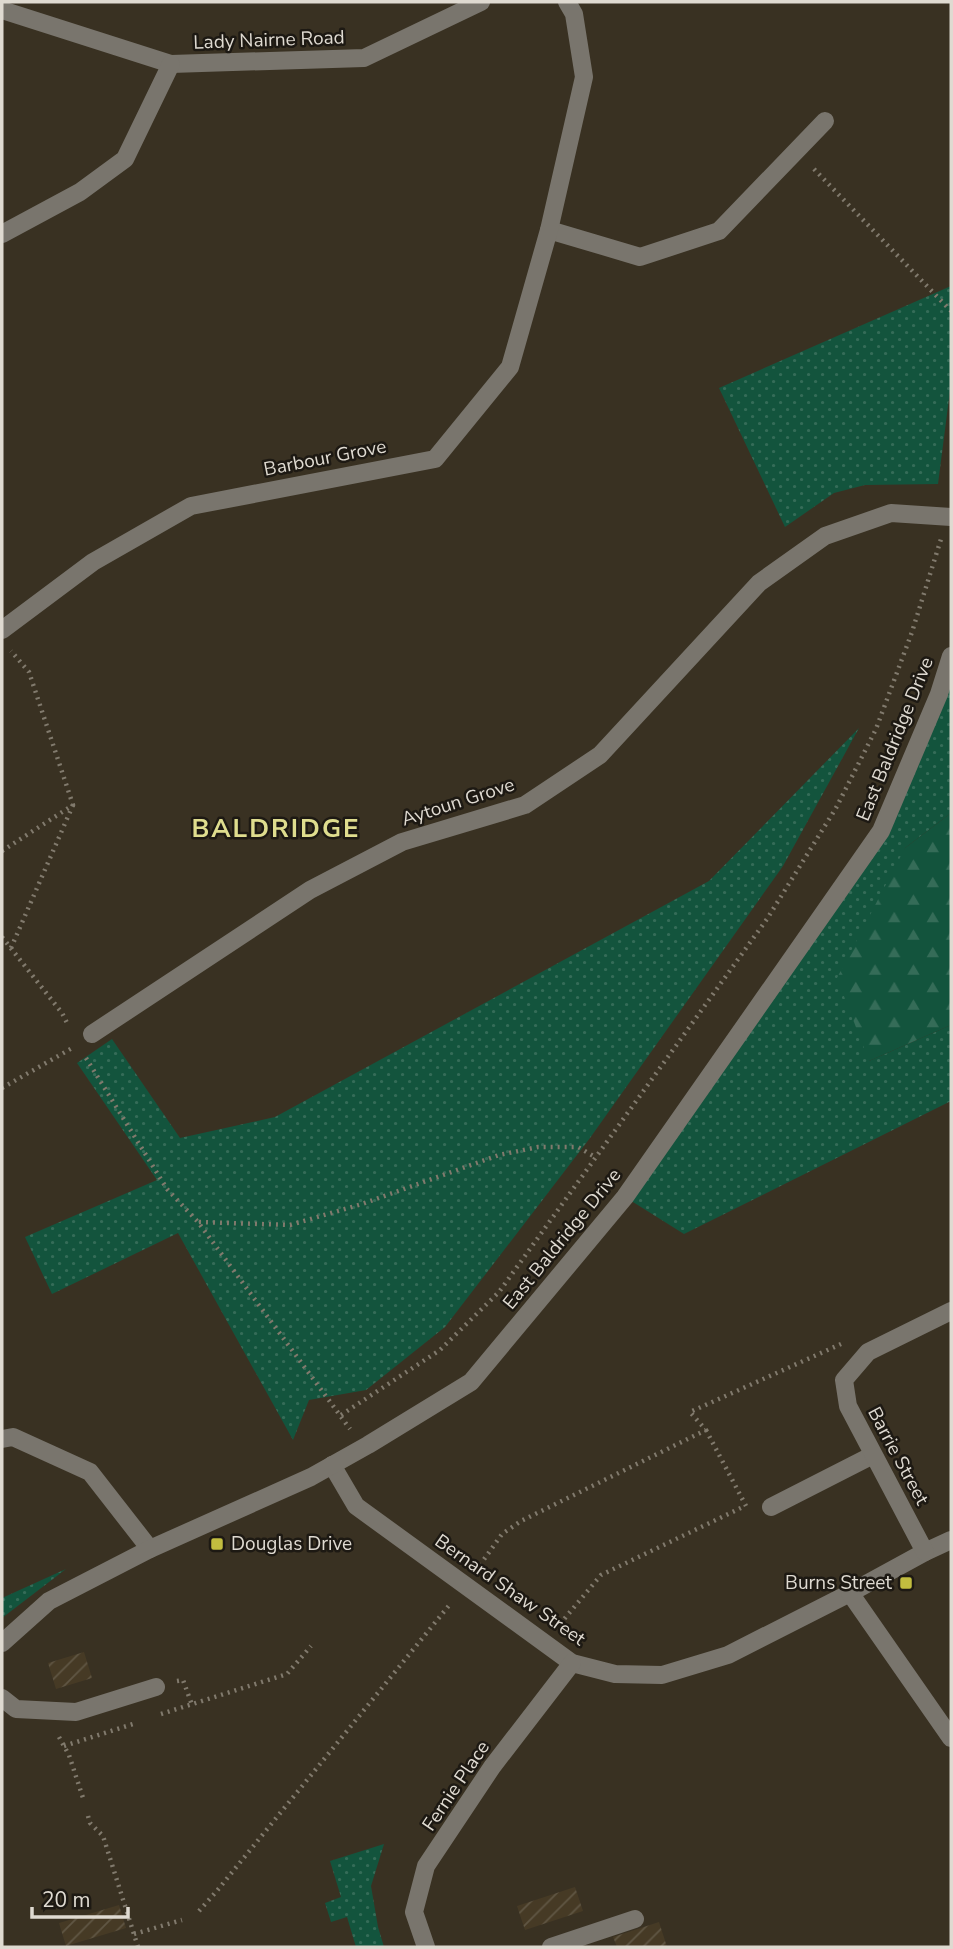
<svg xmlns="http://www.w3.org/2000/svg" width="953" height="1949" font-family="'Nunito Sans',sans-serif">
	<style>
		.industrial { fill: url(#industrial-furrows) }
		.grass { fill: url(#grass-dots) }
		.forest { fill: url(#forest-firs) }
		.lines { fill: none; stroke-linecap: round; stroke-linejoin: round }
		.path { stroke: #817a6d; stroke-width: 4.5; stroke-dasharray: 2 5; stroke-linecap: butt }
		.minor { stroke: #79756d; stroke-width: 18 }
		.poi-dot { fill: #c2bd3f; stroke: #1d1913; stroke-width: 2.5 }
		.labels { text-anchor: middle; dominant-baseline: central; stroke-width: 5; stroke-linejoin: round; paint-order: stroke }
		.street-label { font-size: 19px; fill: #dfdad1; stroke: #1d1913 }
		.poi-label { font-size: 19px; fill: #dfdad1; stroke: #1d1913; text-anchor: start }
		.district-label { font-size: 26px; font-weight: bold; letter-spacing: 2px; fill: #dfdd8e; stroke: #1d1913 }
	</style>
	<defs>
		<pattern id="industrial-furrows" width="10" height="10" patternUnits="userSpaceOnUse" patternTransform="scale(1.75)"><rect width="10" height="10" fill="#463a25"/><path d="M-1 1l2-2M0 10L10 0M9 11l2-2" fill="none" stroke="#605644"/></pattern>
		<pattern id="grass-dots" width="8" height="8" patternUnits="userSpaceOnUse" patternTransform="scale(1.75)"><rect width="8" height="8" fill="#13543d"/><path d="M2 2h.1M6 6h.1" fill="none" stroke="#356c58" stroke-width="1.8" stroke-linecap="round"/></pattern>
		<pattern id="forest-firs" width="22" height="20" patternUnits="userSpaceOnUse" patternTransform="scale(1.75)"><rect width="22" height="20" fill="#13543d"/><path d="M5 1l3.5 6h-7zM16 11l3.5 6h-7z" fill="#356c58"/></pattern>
	</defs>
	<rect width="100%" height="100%" fill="#393122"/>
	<g class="industrial">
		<polygon points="84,1652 92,1678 56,1689 48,1663"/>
		<polygon points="575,1887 583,1911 525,1930 517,1906"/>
		<polygon points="119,1905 126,1928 66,1946 59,1923"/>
		<polygon points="659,1922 667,1947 617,1947 613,1937"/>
	</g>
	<g class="grass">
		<polygon points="951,286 951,383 938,484 865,485 834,493 785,527 719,388"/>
		<polygon points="951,656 951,813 905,848 869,1061 951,1025 951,1101 684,1234 625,1197 881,831"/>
		<polygon points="859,728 783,866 590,1138 445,1327 366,1390 309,1400 293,1440 178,1233 52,1294 25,1237 157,1180 77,1063 112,1039 180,1138 275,1117 709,881"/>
		<polygon points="66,1569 2,1618 2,1598"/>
		<polygon points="384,1844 371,1886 378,1927 384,1947 356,1947 347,1917 331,1922 325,1903 341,1897 330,1861"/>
	</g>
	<polygon class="forest" points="951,813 951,1025 869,1061 837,978 905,848"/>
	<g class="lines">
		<g class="path">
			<polyline points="814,169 951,311"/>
			<polyline points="2,851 73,805 29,672 11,651"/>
			<polyline points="2,937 62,1013 68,1025"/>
			<polyline points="11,948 73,805"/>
			<polyline points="86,1058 167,1189 198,1222 350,1429"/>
			<polyline points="2,1088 74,1047"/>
			<polyline points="199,1222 290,1225 362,1204 499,1155 538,1147 578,1147 595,1157"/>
			<polyline points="341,1415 440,1350 499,1292 767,919 836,808 876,729 912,632 941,539"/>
			<polyline points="706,1430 746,1506"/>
			<polyline points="480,1565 502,1534 521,1521 706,1430 690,1412 841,1344"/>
			<polyline points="560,1624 601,1575 745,1506"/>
			<polyline points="177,1681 183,1680 192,1705"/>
			<polyline points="161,1714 287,1674 311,1646"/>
			<polyline points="59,1737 69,1755 84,1801"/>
			<polyline points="64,1746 133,1724"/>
			<polyline points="88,1816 90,1823 103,1836 138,1947"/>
			<polyline points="199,1911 216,1892 451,1603"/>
			<polyline points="134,1934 182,1920"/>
		</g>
		<g class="minor">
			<polyline points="2,10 171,64 364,58 481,2"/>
			<polyline points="549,230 640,257 719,231 825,121"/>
			<polyline points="2,234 80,192 125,159 171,64"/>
			<polyline points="2,630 93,562 191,506 435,459 510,367 549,230 584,77 574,14 567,2"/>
			<polyline points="92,1034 310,890 402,842 525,805 600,755 759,583 825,536 891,513 951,517"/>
			<polyline points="2,1439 13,1437 90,1472 150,1549"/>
			<polyline points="332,1465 356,1506 572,1663 615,1674 662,1675 728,1655 850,1593 925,1552 951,1540"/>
			<polyline points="771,1507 873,1455"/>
			<polyline points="925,1552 848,1406 844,1380 868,1352 951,1311"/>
			<polyline points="850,1593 951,1738"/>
			<polyline points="2,1643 49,1601 150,1549 311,1477 368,1445 471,1382 625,1197 881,831 939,694 951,656"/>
			<polyline points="2,1698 16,1709 76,1712 156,1687"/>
			<polyline points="426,1947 414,1912 426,1866 492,1767 572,1663"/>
			<polyline points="551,1947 635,1919"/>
		</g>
	</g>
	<g class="poi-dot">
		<rect x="210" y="1537" width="14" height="14" rx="3.5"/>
		<rect x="899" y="1576" width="14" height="14" rx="3.5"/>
	</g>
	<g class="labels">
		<g class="street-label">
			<text transform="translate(269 40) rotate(-2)">Lady Nairne Road</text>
			<text transform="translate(325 458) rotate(-11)">Barbour Grove</text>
			<text transform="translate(895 739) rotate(-68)">East Baldridge Drive</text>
			<text transform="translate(458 802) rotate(-18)">Aytoun Grove</text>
			<text transform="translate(562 1239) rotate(-51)">East Baldridge Drive</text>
			<text transform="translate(898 1456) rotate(62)">Barrie Street</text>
			<text transform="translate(510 1590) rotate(35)">Bernard Shaw Street</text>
			<text transform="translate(456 1786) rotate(-56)">Fernie Place</text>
		</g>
		<g class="poi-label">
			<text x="231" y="1544">Douglas Drive</text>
			<text x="892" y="1583" text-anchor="end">Burns Street</text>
		</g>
		<g class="district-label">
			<text x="276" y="828">BALDRIDGE</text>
		</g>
	</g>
	<rect width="953" height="1949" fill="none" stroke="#dfdad1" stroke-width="7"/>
	<path d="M32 1907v10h96v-10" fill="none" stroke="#dfdad1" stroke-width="3.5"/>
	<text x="42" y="1907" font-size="21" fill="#dfdad1" stroke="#1d1913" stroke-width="5" paint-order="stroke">20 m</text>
</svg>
